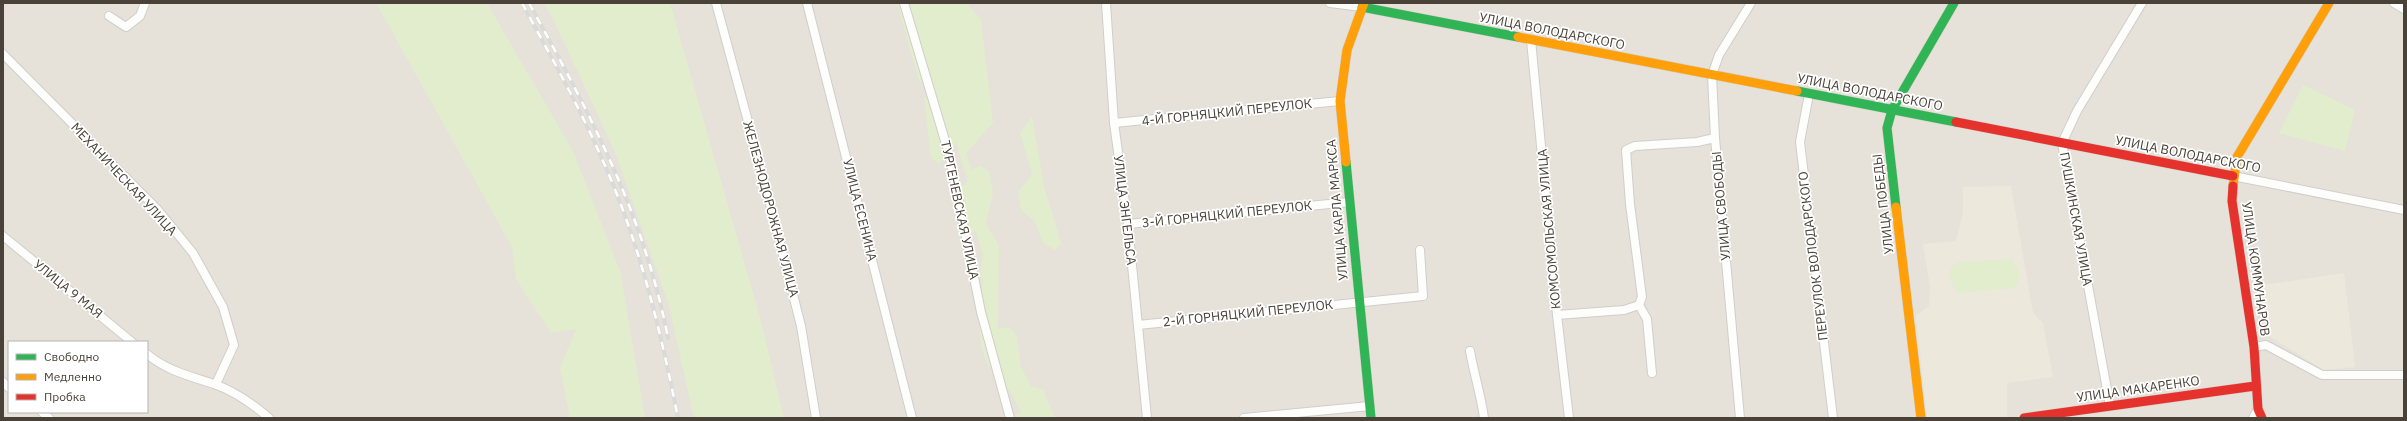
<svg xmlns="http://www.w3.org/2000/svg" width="2407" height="421" font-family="'IBM Plex Sans',sans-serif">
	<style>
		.residential { fill: #e6e2da; fill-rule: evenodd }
		.education { fill: #ede8dc }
		.green { fill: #e1edcd }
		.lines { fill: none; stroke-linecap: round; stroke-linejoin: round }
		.street-casing { stroke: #d0ceca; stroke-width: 10 }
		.fast-casing { stroke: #d2cec4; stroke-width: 10 }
		.slow-casing { stroke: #d2cec4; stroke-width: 10 }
		.jam-casing { stroke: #d2cec4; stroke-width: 10 }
		.street { stroke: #fdfdfc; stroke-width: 8 }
		.fast { stroke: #30b455; stroke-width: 9 }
		.slow { stroke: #ff9f0a; stroke-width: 9 }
		.jam { stroke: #e5322d; stroke-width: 9 }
		.rail-casing { stroke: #dadad9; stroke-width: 4 }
		.rail { stroke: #fff; stroke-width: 2.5; stroke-dasharray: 8; stroke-linecap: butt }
		.labels { text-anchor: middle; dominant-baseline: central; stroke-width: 3.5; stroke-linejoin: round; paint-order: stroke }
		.street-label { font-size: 13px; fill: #4a4238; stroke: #fff }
	</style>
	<rect width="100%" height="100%" fill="#f2f1ed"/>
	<path class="residential" d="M3,3H2404V418H3ZM9,342H147V412H9Z"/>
	<g class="education">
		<polygon points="2011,186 2033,313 2043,323 2053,377 2007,383 2007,417 1927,418 1916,316 1929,306 1930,287 1923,244 1956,241 1963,213 1963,187"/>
		<polygon points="2344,273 2355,367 2324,370 2266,334 2257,286"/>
	</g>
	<g class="green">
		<polygon points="376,3 487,3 573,151 620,271 645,418 570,418 560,368 576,329 551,333 516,279 512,247"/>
		<polygon points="544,3 670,3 760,317 784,418 694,418 668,302 615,152 554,21"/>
		<polygon points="897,3 966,3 981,19 993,123 966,153 972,170 980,166 989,171 993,192 986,224 999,245 998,329 1010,327 1017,337 1021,367 1031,386 1043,389 1055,418 1011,418 1021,412 1012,394 986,362 981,346 978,310 983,281 980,274 983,256 976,231 959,237 953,194 968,182 956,143 939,164 931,158 924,98 937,92 919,81"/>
		<polygon points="2303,85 2355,110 2345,151 2279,133"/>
		<polygon points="1032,116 1044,186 1061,243 1055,250 1043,243 1035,222 1021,210 1018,192 1032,174 1020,133"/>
		<path d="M2011,259C2020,269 2023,278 2013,288L1957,293L1949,278L1951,267L1959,262Z"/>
	</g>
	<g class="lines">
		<g class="street-casing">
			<g id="street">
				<polyline points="716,3 766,188 801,326 816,418"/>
				<polyline points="807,3 912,418"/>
				<polyline points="904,3 949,154 981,312 1010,418"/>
				<polyline points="1106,3 1114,123 1128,224 1147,418"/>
				<polyline points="1330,3 1362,7"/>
				<polyline points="2394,3 2404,9"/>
				<polyline points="109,16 126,27 140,16 145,3"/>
				<polyline points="1531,40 1557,315 1569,418"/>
				<polyline points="3,54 157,209 193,253 223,307 234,345 216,384"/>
				<polyline points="1809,94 1800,142 1833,418"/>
				<polyline points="1114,123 1340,101"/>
				<polyline points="2233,176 2404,210"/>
				<polyline points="1128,224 1349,202"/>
				<polyline points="3,236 132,342"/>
				<polyline points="1639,305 1642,297 1630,204 1626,150 1635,146 1697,142 1715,138"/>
				<polyline points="1639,305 1647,319 1652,373"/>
				<polyline points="1557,315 1624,310 1639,305"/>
				<polyline points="1138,325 1423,296 1420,250"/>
				<polyline points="2254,347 2266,345 2322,375 2404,375"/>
				<path d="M1470,351C1474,374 1481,395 1484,418"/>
				<path d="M147,354C167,371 190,376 214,384C234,391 254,405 269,418"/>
				<polyline points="3,382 9,388"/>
				<polyline points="2110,406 2062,143 2077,111 2142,3"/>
				<polyline points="42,412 49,418"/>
				<polyline points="1244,418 1370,406"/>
				<polyline points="1740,418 1715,138 1712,75 1719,55 1751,3"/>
				<polyline points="2253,418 2258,409"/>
			</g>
		</g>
		<g class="fast-casing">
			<g id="fast">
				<polyline points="1362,7 1518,37"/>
				<polyline points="1797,91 1956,122"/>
				<polyline points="1346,162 1371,418"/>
				<polyline points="1896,207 1887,128 1892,110 1954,3"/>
			</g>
		</g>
		<g class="slow-casing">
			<g id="slow">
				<polyline points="1518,37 1797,91"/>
				<polyline points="1346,162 1340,101 1347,50 1364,3"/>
				<polyline points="2233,186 2237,157 2329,3"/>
				<polyline points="1896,207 1921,418"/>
			</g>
		</g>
		<g class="jam-casing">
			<g id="jam">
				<polyline points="1956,122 2233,176"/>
				<polyline points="2233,186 2232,201 2254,347 2258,409 2262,418"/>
				<polyline points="2024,418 2255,386"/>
			</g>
		</g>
		<use href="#street" class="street"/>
		<use href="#fast" class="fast"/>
		<use href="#slow" class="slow"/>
		<use href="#jam" class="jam"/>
		<g class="rail-casing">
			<g id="rail">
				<path d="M522,3C551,57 582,111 606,168C641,248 661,333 678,418"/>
				<path d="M529,3C589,112 644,214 668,338"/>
			</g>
		</g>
		<use href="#rail" class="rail"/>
	</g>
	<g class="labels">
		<g class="street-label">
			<text transform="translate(1552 31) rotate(11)">УЛИЦА ВОЛОДАРСКОГО</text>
			<text transform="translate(1870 92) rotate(11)">УЛИЦА ВОЛОДАРСКОГО</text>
			<text transform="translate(1227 112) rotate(-6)">4-Й ГОРНЯЦКИЙ ПЕРЕУЛОК</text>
			<text transform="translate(2188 154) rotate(11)">УЛИЦА ВОЛОДАРСКОГО</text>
			<text transform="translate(124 179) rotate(47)">МЕХАНИЧЕСКАЯ УЛИЦА</text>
			<text transform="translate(1883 204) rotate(-97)">УЛИЦА ПОБЕДЫ</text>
			<text transform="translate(1721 206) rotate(-95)">УЛИЦА СВОБОДЫ</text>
			<text transform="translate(771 209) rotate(75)">ЖЕЛЕЗНОДОРОЖНАЯ УЛИЦА</text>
			<text transform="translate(860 210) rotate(76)">УЛИЦА ЕСЕНИНА</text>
			<text transform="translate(960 210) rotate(78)">ТУРГЕНЕВСКАЯ УЛИЦА</text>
			<text transform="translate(1125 210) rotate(83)">УЛИЦА ЭНГЕЛЬСА</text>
			<text transform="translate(1337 210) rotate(-95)">УЛИЦА КАРЛА МАРКСА</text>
			<text transform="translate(1227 214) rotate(-6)">3-Й ГОРНЯЦКИЙ ПЕРЕУЛОК</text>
			<text transform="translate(2076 219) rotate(80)">ПУШКИНСКАЯ УЛИЦА</text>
			<text transform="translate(1549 229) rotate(-95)">КОМСОМОЛЬСКАЯ УЛИЦА</text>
			<text transform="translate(1813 256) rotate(-97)">ПЕРЕУЛОК ВОЛОДАРСКОГО</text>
			<text transform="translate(2256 269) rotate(82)">УЛИЦА КОММУНАРОВ</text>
			<text transform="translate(68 289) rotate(39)">УЛИЦА 9 МАЯ</text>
			<text transform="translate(1248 313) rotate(-6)">2-Й ГОРНЯЦКИЙ ПЕРЕУЛОК</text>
			<text transform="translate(2138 389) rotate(-8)">УЛИЦА МАКАРЕНКО</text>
		</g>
	</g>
	<rect width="2407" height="421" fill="none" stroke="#4a4238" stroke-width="8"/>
	<rect x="8" y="341" width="140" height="72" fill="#ffffff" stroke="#b7b3af"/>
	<rect x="16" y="354" width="20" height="6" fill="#30b455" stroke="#b7b3af"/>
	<text x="44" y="361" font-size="12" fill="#4a4238">Свободно</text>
	<rect x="16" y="374" width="20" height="6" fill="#ff9f0a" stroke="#b7b3af"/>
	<text x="44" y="381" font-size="12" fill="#4a4238">Медленно</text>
	<rect x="16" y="394" width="20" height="6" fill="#e5322d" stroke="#b7b3af"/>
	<text x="44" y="401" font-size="12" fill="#4a4238">Пробка</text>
</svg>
